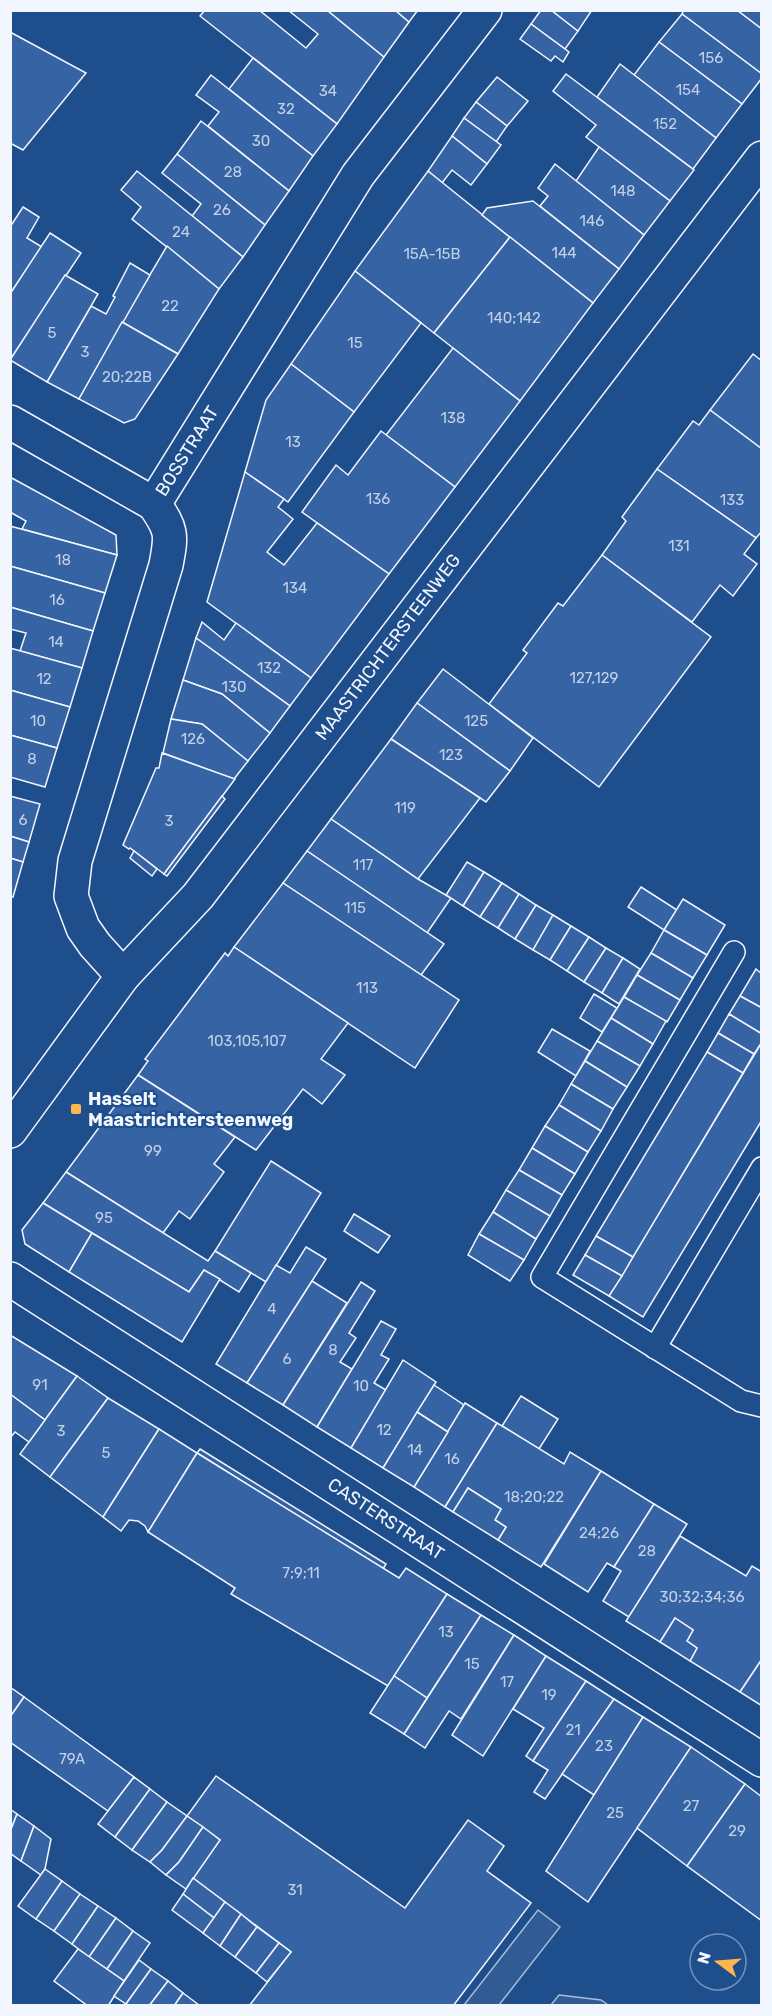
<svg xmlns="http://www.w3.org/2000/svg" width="772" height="2016" font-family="Rubik,sans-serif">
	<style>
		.parking { fill: #305b95; stroke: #a8bbd7; stroke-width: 1.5 }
		.building { fill: #3563a3; stroke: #f2f6ff; stroke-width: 1.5 }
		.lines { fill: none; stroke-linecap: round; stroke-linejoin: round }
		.lane-casing { stroke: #f2f6ff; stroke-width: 24 }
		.street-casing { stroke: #f2f6ff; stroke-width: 36 }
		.secondary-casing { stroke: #f2f6ff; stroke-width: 36 }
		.lane { stroke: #1f4e8c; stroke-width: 21 }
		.street { stroke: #1f4e8c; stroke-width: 33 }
		.secondary { stroke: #1f4e8c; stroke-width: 33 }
		.poi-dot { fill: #ffb74d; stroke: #1f4e8c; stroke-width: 2 }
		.labels { text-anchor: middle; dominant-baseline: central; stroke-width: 4.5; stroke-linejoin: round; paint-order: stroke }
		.number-label { font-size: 15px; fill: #c3d1e8 }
		.street-label { font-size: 18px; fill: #f2f6ff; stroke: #1f4e8c }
		.poi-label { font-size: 18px; font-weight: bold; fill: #f2f6ff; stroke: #1f4e8c; text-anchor: start }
	</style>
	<rect width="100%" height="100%" fill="#1f4e8c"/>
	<g class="parking">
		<polygon points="538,1910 560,1927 499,2005 464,2005"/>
		<polygon points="559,1995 601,2000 608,2005 551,2005"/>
	</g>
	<g class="building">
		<polygon points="205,10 259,10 306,48 318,34 288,10 327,10 384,57 337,124 200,16"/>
		<polygon points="327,10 395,10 409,22 384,57"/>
		<polygon points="395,10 418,10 409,22"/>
		<polygon points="541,10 551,10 578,31 565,49 531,24"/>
		<polygon points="551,10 592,10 578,31"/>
		<polygon points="684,10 737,10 762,29 762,74 682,14"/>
		<polygon points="737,10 762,10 762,29"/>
		<polygon points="682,14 762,74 762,78 742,104 659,42"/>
		<polygon points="531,24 569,52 563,62 555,56 551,61 520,39"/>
		<polygon points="10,32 86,73 23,150 10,143"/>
		<polygon points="659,42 742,104 716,138 634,75"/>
		<polygon points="253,58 337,124 313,156 229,89"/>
		<polygon points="620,64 716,138 693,169 597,97"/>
		<polygon points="566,74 694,170 670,201 586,137 596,125 553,91"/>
		<polygon points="211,75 313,156 289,191 208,126 219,112 196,95"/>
		<polygon points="497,77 528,101 507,126 476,102"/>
		<polygon points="476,102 507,126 496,142 464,118"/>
		<polygon points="464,118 501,145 487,164 452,136"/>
		<polygon points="201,121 289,191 265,225 177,154"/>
		<polygon points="452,136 487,164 471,185 452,170 442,183 428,171"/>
		<polygon points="599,147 670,201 644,235 576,181"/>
		<polygon points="177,154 265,225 243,257 192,216 201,204 162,173"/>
		<polygon points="555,164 644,235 619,269 540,206 548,196 538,188"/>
		<polygon points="137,171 243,257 219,289 132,219 141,207 121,190"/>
		<polygon points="428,171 510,237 434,333 355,271"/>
		<polygon points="533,201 619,269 593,303 482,215 487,208"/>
		<polygon points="23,207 39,217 27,238 42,247 10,294 10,227"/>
		<polygon points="50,233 81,253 10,360 10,294"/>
		<polygon points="510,237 593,303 520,401 434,333"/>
		<polygon points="167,246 219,289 178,354 122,322"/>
		<polygon points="130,263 150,275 79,399 47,382 91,306 106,314 115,297 113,296"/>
		<polygon points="355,271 421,323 354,412 291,364"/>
		<polygon points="65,275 98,294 47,382 10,360"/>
		<polygon points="122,322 178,354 135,419 124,423 79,399"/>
		<polygon points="453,348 520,401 455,487 386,435"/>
		<polygon points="753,354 762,361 762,449 710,410"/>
		<polygon points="291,364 354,412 288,502 245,472 266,400"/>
		<polygon points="710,410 762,449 762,531 756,538 657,469 693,421 699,425"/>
		<polygon points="381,431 455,487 389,574 302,512 336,465 348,475"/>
		<polygon points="657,469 756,538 744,554 757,564 733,596 720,585 692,622 602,555 626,521 622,517"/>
		<polygon points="245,472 284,499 278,507 293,519 267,552 284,565 317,523 389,574 311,678 207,602"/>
		<polygon points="10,477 116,535 117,555 22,529 26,521 10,512"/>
		<polygon points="10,526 117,555 105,593 10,566"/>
		<polygon points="602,555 711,637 599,787 489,704 527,653 523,650 558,603 563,606"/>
		<polygon points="10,566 105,593 93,631 10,607"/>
		<polygon points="10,607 93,631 82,668 20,651 26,633 10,629"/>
		<polygon points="202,622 224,640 236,623 311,678 290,706 196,638"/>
		<polygon points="196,638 290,706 270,733 222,694 183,680"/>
		<polygon points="10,648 82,668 70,707 10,690"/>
		<polygon points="443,669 533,738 510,771 417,703"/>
		<polygon points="183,680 222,694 270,733 248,761 202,724 171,719"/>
		<polygon points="10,690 70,707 57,748 10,735"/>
		<polygon points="417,703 510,771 486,802 391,739"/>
		<polygon points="171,719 202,724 248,761 234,779 163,753"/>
		<polygon points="10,735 57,748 45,787 10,777"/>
		<polygon points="391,739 480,798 418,879 331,819"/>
		<polygon points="162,753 235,779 164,874 130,848 129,849 123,845 156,768 159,768"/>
		<polygon points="10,796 40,804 29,842 10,836"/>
		<polygon points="222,796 225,799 167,876 164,874"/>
		<polygon points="331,819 418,879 451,898 427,933 307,851"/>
		<polygon points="10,836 29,842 23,862 10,858"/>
		<polygon points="134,851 157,869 152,876 130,858"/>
		<polygon points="307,851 444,944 421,975 283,883"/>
		<polygon points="10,858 23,862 13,897 10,896"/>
		<polygon points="467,862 484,872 463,906 446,895"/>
		<polygon points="484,872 502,883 480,917 463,906"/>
		<polygon points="283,883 459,1000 415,1068 234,947"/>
		<polygon points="502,883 519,894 498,928 480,917"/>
		<polygon points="641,887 677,910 664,930 628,907"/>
		<polygon points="519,894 536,905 515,939 498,928"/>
		<polygon points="683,899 725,925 707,955 664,930"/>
		<polygon points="536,905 553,915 533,950 515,939"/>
		<polygon points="553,915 571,926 550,960 533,950"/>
		<polygon points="571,926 589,937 567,971 550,960"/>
		<polygon points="664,930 707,955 693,978 651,953"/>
		<polygon points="589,937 606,948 584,982 567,971"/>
		<polygon points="234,947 348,1023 321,1059 345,1075 322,1104 303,1089 256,1150 138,1075 148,1061 145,1059 225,953 228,956"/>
		<polygon points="606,948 623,958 602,993 584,982"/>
		<polygon points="651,953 693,978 680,1000 637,975"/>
		<polygon points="623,958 640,969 619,1004 602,993"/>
		<polygon points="756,969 762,974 762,1008 740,996"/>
		<polygon points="637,975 680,1000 667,1022 624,997"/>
		<polygon points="594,994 617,1008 602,1032 580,1018"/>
		<polygon points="740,996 762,1008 762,1034 729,1014"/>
		<polygon points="624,997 666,1021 653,1044 611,1018"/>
		<polygon points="729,1014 762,1034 762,1042 754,1054 718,1033"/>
		<polygon points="611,1018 653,1044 640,1066 597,1041"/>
		<polygon points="552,1029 590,1051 576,1076 538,1052"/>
		<polygon points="718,1033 754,1054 743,1073 707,1052"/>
		<polygon points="597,1041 640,1066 627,1087 585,1061"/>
		<polygon points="762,1042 762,1120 643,1317 609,1296"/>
		<polygon points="707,1052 743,1073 633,1257 596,1236"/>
		<polygon points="585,1061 627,1087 613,1109 571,1084"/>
		<polygon points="138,1075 235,1137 214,1164 224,1172 190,1219 179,1211 163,1233 66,1172"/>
		<polygon points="571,1084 613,1109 601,1131 559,1105"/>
		<polygon points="559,1105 601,1131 588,1152 545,1126"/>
		<polygon points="545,1126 588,1152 575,1174 532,1148"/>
		<polygon points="532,1148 575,1174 562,1195 519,1170"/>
		<polygon points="271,1161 321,1193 266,1282 215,1251"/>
		<polygon points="519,1170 562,1195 550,1216 506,1190"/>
		<polygon points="66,1172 208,1261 215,1251 251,1273 239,1292 204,1270 189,1292 43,1203"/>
		<polygon points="506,1190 550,1216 536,1239 493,1212"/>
		<polygon points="43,1203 92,1233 69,1272 25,1244 22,1230"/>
		<polygon points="493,1212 536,1239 524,1260 479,1234"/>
		<polygon points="354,1214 390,1236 378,1253 344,1231"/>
		<polygon points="92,1233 189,1292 204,1270 220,1279 182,1342 69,1272"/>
		<polygon points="479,1234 524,1260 510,1281 468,1255"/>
		<polygon points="596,1236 633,1257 622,1276 585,1255"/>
		<polygon points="306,1247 326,1259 247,1383 216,1364 276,1265 290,1273"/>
		<polygon points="585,1255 622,1276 609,1296 573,1275"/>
		<polygon points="312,1281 347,1303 283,1405 247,1383"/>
		<polygon points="361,1282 375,1291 349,1333 356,1338 340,1362 352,1369 317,1427 283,1405"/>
		<polygon points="381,1321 396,1329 381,1355 389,1359 374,1383 386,1390 351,1448 317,1427"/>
		<polygon points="10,1335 77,1376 45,1420 10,1394"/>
		<polygon points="403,1360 436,1382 383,1468 351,1448"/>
		<polygon points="77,1376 108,1398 50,1477 20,1454"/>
		<polygon points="434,1385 464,1405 448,1432 417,1412"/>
		<polygon points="10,1394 45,1420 29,1442 15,1432 10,1438"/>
		<polygon points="521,1396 558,1419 539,1449 502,1426"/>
		<polygon points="108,1398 159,1429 103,1517 50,1477"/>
		<polygon points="465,1403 497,1423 445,1507 414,1487"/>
		<polygon points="417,1412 448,1432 414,1487 383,1468"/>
		<polygon points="497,1423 564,1464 570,1452 601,1471 541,1567 498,1540 506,1527 495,1520 501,1509 468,1488 453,1512 445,1507"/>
		<polygon points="159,1429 197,1453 148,1532 145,1526 138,1521 129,1520 121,1531 103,1517"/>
		<polygon points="200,1449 386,1564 383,1569 197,1453"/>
		<polygon points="197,1453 399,1578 406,1568 447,1594 388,1686 231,1594 235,1588 148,1532"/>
		<polygon points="601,1471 654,1504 614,1567 607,1563 588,1592 544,1564"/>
		<polygon points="468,1488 501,1509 495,1520 506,1527 498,1540 453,1512"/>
		<polygon points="654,1504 687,1524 629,1617 603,1601 621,1571 614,1567"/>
		<polygon points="680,1536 746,1576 752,1566 762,1572 762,1659 740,1692 690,1661 697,1648 687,1641 693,1630 675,1618 660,1642 626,1621"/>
		<polygon points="447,1594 481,1615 427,1698 394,1676"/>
		<polygon points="481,1615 514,1635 461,1719 449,1711 425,1748 404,1734"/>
		<polygon points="675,1618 693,1630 687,1641 697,1648 690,1661 660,1642"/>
		<polygon points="514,1635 546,1656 483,1756 452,1735"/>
		<polygon points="546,1656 586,1681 533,1761 526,1756 544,1728 513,1709"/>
		<polygon points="762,1659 762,1706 740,1692"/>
		<polygon points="394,1676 427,1698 404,1734 370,1713"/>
		<polygon points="586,1681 614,1699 545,1799 534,1792 548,1770 533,1761"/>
		<polygon points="10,1687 24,1697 10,1717"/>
		<polygon points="24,1697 134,1777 108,1811 10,1742 10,1717"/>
		<polygon points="614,1699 643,1717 594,1795 562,1774"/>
		<polygon points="643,1717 691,1747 588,1902 546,1871"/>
		<polygon points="691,1747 745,1784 687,1866 637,1828"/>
		<polygon points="216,1776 405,1908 468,1820 504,1846 487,1871 531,1903 453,2006 249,2006 291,1952 193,1878 220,1840 187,1816"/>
		<polygon points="134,1777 150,1789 115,1837 98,1824"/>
		<polygon points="745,1784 762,1797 762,1921 687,1866"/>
		<polygon points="150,1789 167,1802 132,1850 115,1837"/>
		<polygon points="167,1802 187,1816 162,1850 150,1862 132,1850"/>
		<polygon points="10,1809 17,1814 10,1832"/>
		<polygon points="17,1814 34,1826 21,1861 10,1853 10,1832"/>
		<polygon points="187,1816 203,1827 179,1862 166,1875 150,1862 162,1850"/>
		<polygon points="34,1826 51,1839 45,1869 41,1875 21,1861"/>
		<polygon points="203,1827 220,1840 186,1889 166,1875 179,1862"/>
		<polygon points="45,1869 62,1881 36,1919 18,1906"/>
		<polygon points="193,1878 225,1902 214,1918 183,1894"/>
		<polygon points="62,1881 80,1894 54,1931 36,1919"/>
		<polygon points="80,1894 98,1906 72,1944 54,1931"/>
		<polygon points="183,1894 214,1918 203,1933 172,1910"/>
		<polygon points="225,1902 241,1914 220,1946 203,1933"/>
		<polygon points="98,1906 116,1918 89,1957 72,1944"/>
		<polygon points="241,1914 257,1927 235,1957 220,1946"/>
		<polygon points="116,1918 133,1931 107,1969 89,1957"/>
		<polygon points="257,1927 279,1943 256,1973 235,1957"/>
		<polygon points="133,1931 150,1943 124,1981 107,1969"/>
		<polygon points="279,1943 291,1952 267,1982 256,1973"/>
		<polygon points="78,1949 124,1981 108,2006 88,2006 54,1981"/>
		<polygon points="139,1960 151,1969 126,2004 114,1996"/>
		<polygon points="151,1969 168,1981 149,2006 128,2006 126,2004"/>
		<polygon points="168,1981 183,1993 174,2006 149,2006"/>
		<polygon points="183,1993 199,2005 199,2006 174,2006"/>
	</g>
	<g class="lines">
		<g class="lane-casing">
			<g id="lane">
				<polyline points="734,952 542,1277 741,1401 762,1406"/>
				<polyline points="655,1348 762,1168"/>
			</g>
		</g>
		<g class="street-casing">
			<g id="street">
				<path d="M10,422L154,504C172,530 172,534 166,565L75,861L71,896L83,928L95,945L123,976"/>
				<polyline points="154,504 358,175 485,10"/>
				<polyline points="10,1279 762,1760"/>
			</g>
		</g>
		<g class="secondary-casing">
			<polyline id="secondary" points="10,1131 123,976 198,896 762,158"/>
		</g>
		<use href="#lane" class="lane"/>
		<use href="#street" class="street"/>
		<use href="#secondary" class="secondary"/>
	</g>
	<rect class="poi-dot" x="70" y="1103" width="12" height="12" rx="3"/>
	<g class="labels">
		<g class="number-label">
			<text x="711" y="58">156</text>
			<text x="688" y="90">154</text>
			<text x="328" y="91">34</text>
			<text x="286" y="109">32</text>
			<text x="665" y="124">152</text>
			<text x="261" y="141">30</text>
			<text x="233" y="172">28</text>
			<text x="623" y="191">148</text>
			<text x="222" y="210">26</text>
			<text x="592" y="221">146</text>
			<text x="181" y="232">24</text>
			<text x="564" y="253">144</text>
			<text x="432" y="254">15A-15B</text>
			<text x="170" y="306">22</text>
			<text x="514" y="318">140;142</text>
			<text x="52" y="333">5</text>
			<text x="355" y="343">15</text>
			<text x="85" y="352">3</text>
			<text x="127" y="377">20;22B</text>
			<text x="453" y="418">138</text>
			<text x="293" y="442">13</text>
			<text x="378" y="499">136</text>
			<text x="732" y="500">133</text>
			<text x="679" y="546">131</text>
			<text x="63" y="560">18</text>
			<text x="295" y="588">134</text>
			<text x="57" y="600">16</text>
			<text x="56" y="642">14</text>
			<text x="269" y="668">132</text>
			<text x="594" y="678">127,129</text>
			<text x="44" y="679">12</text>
			<text x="234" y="687">130</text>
			<text x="38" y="721">10</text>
			<text x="476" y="721">125</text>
			<text x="193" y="739">126</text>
			<text x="451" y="755">123</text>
			<text x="32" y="759">8</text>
			<text x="405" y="808">119</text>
			<text x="23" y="820">6</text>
			<text x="169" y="821">3</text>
			<text x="363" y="865">117</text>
			<text x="355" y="908">115</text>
			<text x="367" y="988">113</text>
			<text x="247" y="1041">103,105,107</text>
			<text x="153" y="1151">99</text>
			<text x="104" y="1218">95</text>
			<text x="272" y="1309">4</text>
			<text x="333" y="1350">8</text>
			<text x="287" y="1359">6</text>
			<text x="40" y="1385">91</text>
			<text x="361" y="1386">10</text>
			<text x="384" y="1430">12</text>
			<text x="61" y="1431">3</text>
			<text x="415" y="1450">14</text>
			<text x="106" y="1453">5</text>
			<text x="452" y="1459">16</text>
			<text x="534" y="1497">18;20;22</text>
			<text x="599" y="1533">24;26</text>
			<text x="647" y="1551">28</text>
			<text x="301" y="1573">7;9;11</text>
			<text x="702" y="1597">30;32;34;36</text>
			<text x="446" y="1632">13</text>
			<text x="472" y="1664">15</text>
			<text x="507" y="1682">17</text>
			<text x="549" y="1695">19</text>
			<text x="573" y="1730">21</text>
			<text x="604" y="1746">23</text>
			<text x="72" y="1759">79A</text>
			<text x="691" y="1806">27</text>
			<text x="615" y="1813">25</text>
			<text x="737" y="1831">29</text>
			<text x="295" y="1890">31</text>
		</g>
		<g class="street-label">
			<text transform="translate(187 451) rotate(-58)">BOSSTRAAT</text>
			<text transform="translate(388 647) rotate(-53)">MAASTRICHTERSTEENWEG</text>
			<text transform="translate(386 1519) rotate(33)">CASTERSTRAAT</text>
		</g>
		<g class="poi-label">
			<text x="88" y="1099">Hasselt<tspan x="88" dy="21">Maastrichtersteenweg</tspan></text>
		</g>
	</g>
	<rect width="772" height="2016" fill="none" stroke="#f2f6ff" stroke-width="24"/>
	<g transform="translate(718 1962) rotate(286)"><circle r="28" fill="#1f4e8c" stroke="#7391ba" stroke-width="1.5"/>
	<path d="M0-4.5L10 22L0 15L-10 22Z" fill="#ffb74d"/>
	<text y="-9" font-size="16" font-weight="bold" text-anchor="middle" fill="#f2f6ff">N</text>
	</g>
</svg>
